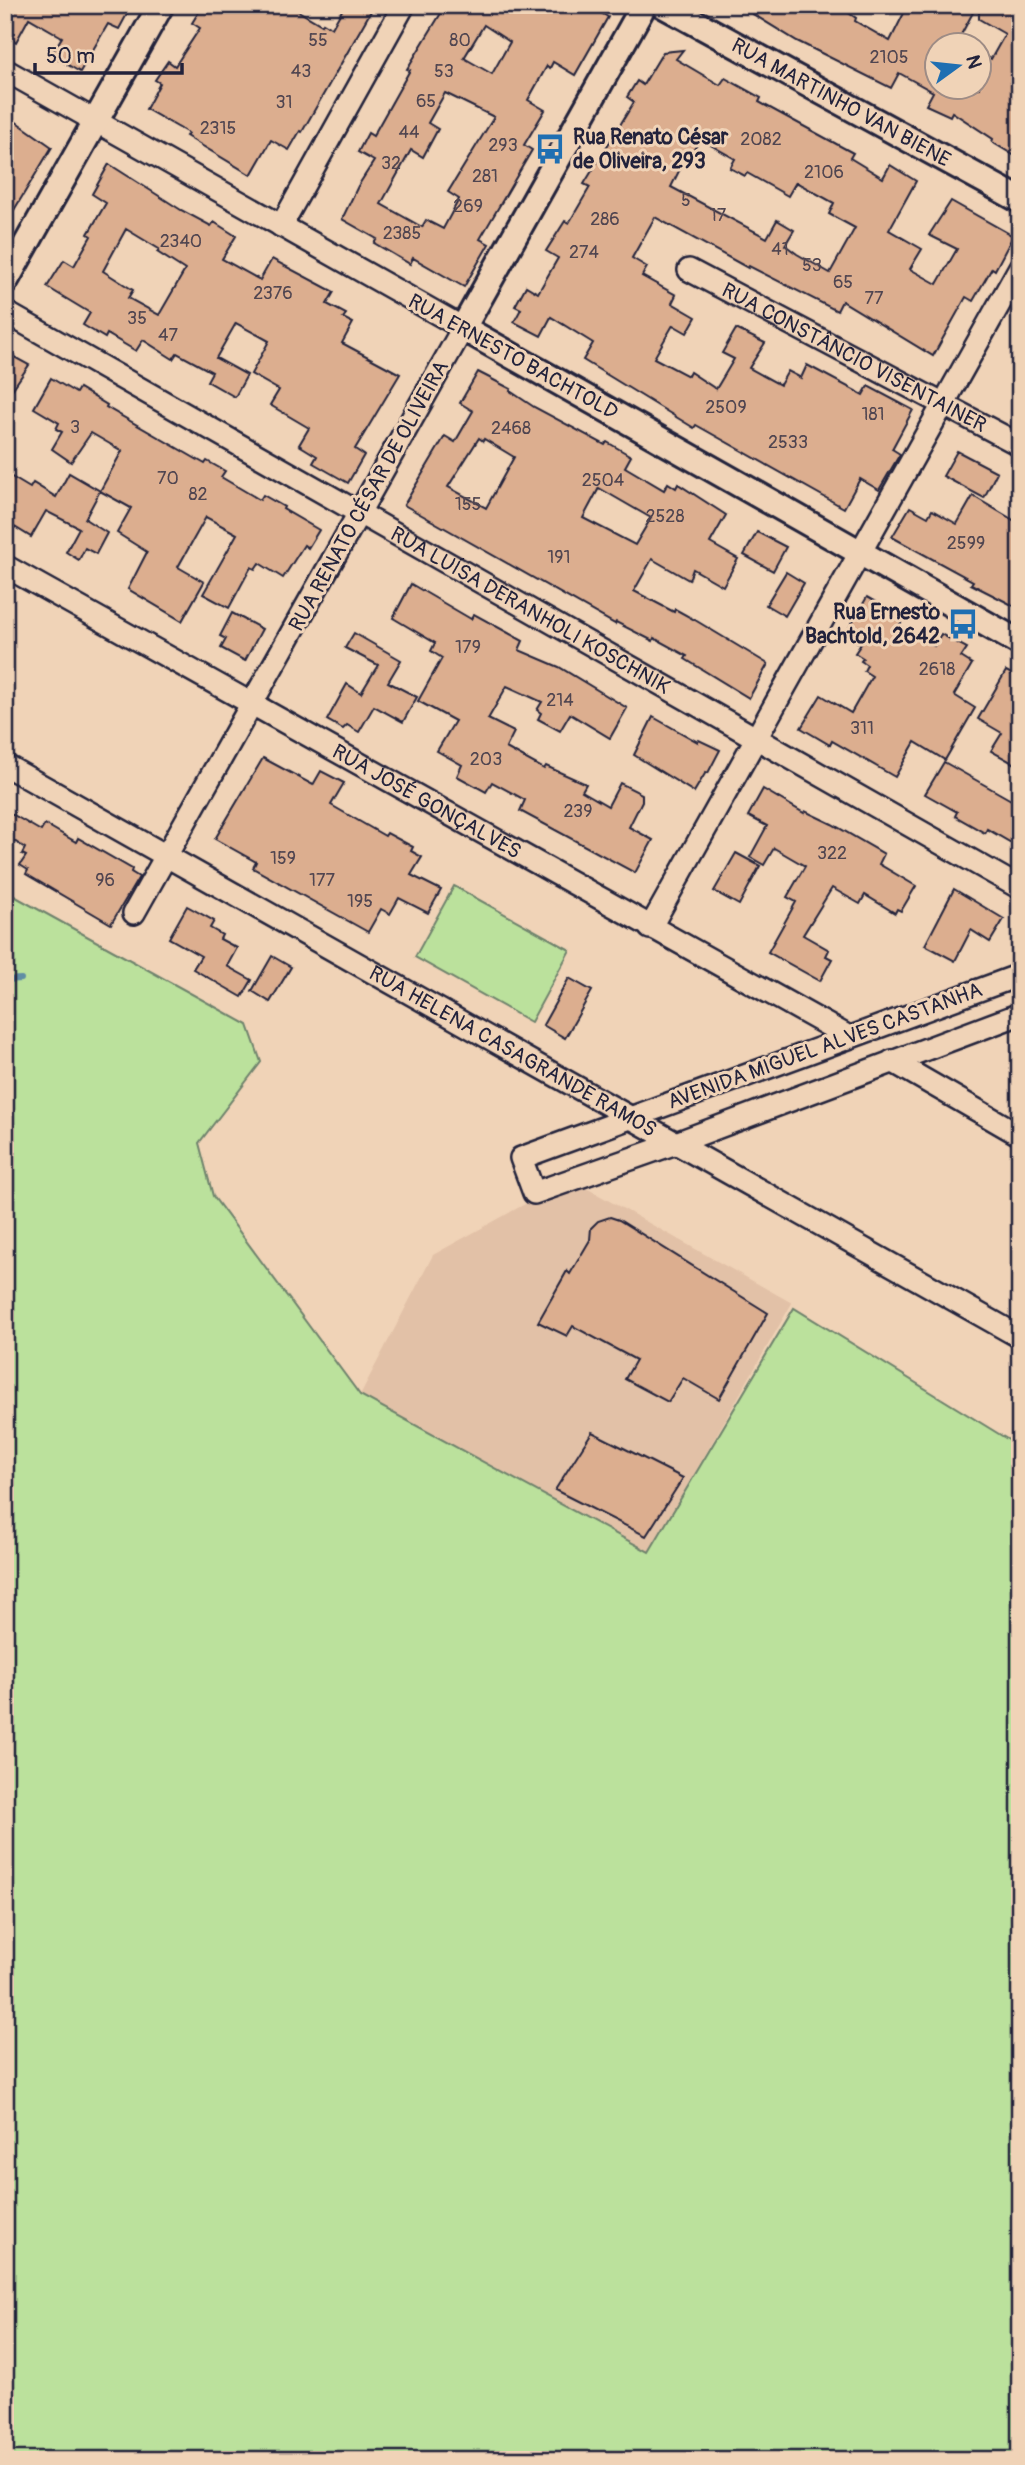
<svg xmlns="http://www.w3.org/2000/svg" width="1025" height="2465" font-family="Pangolin,sans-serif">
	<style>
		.built { fill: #e2c1a7 }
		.green { fill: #bbe19c; stroke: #6e826c; stroke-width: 2 }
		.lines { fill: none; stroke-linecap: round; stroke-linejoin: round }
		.stream { stroke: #608da4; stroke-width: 6 }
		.building { fill: #dcae8f; stroke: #22223b; stroke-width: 2; fill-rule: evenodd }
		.minor-casing { stroke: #22223b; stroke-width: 26 }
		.tertiary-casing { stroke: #22223b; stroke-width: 30 }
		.minor { stroke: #f0d3b7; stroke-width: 21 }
		.tertiary { stroke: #f0d3b7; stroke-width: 24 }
		.labels { text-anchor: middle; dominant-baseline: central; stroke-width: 6; stroke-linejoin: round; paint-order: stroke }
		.number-label { font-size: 18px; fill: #504550 }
		.street-label { font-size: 21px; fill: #22223b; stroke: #f0d3b7 }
		.poi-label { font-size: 21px; font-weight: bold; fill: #22223b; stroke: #f0d3b7; text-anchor: start }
	</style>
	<rect width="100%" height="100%" fill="#f0d3b7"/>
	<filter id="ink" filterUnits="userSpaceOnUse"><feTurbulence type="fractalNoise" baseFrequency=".0143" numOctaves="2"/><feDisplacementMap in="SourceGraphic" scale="14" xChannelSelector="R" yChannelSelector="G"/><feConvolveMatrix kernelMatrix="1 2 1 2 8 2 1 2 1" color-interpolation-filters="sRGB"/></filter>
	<g filter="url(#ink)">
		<polygon class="built" points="579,1184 792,1303 649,1553 360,1395 433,1255 525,1204"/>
		<g class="green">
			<polygon points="454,886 570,950 531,1022 415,957"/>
			<polygon points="5,891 248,1025 261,1062 199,1143 213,1196 360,1395 649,1552 794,1308 1020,1447 1020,2460 5,2460"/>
		</g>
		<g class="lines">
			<polyline class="stream" points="5,980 21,979"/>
		</g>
		<g class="building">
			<polygon points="5,5 132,5 119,29 108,24 80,72 51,55 62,37 29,18 16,42 5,36"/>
			<polygon points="203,5 288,5 322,25 323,23 332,28 345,5 361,5 371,11 302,132 300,131 289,150 271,140 251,175 186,136 188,133 146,109 160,83 155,80 168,61 175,66 200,28 192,23"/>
			<path d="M446,5H587L608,17L575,75L553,62L550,68L547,66L528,100L545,110L524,145L532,150L480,239L489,244L464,287L413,258L410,264L374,243L377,239L342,219L358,186L374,161L358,152L368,133L373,136L410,70L407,69ZM484,25L510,42L492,74L464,58ZM445,93L494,117L448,192L459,199L443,229L426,220L422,227L381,204L411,150L423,157L438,129L428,123Z"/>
			<polygon points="738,5 804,5 815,11 818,5 837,5 856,18 855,21 890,41 908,5 977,5 955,46 937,46 937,88 979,88 979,53 991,59 1005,34 979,19 979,5 1020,5 1020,159 992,142 993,139 952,112 950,116 926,105 933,92 899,73 891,88 797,41"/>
			<path d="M683,50L676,59L720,85L725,78L761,98L759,102L853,153L850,158L883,178L890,165L916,181L889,230L922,249L910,269L937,284L957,249L929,235L951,201L1013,236L995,270L992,268L973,301L966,297L933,356L842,301L837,311L749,266L748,268L655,217L632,258L647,267L642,276L676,295L672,303L696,317L687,333L673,325L654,358L688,376L690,372L716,389L734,359L722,353L736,329L765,343L749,368L780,385L788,371L801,378L807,365L863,395L868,386L913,410L892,449L900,454L879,490L860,479L844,508L696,425L694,428L583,360L593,343L551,317L541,336L514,322L521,309L515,306L526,286L538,293L558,258L546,251L565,221L569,223L590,187L584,184L634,102L627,97L637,81L643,85L663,52ZM700,139L735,159L730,168L745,176L747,173L788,196L796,182L834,203L829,214L855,228L830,273L797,254L785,245L794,230L777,220L767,238L671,187L689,151L692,153Z"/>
			<polygon points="5,114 52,147 5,225"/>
			<path d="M109,164L181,210L211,226L214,222L236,236L222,259L260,280L272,259L334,292L327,304L346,314L343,318L353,323L342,343L400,374L355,449L364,455L348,483L313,463L317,456L299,445L309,428L270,405L279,390L251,374L269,341L236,323L216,358L247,375L235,397L207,381L212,372L177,353L173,359L143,340L136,351L107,334L105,338L83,325L90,313L47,287L64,260L74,266L91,236L88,234L106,203L92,194ZM126,229L159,249L157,252L185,270L159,315L128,298L133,290L103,271Z"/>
			<polygon points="5,352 29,365 5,400"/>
			<path d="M478,372L511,389L510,391L534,407L605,445L607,442L631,456L625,467L664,490L668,483L676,488L678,484L726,515L710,543L738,559L723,586L693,569L689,580L652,559L634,591L674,612L675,609L695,620L768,664L749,698L685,659L687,656L654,638L653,641L616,622L615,624L404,505L445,436L455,442L473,411L460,403ZM479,438L483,441L484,439L514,457L486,508L448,487ZM599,488L651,518L635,545L583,518Z"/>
			<polygon points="51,378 76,393 79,388 107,405 106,407 205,464 207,461 225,471 221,477 260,500 263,495 284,507 283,509 319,530 308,548 304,545 283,578 259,563 255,569 251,567 229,608 203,594 237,534 206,517 178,567 204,582 182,621 128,589 147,552 117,533 131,508 100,491 122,451 91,433 71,462 52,449 62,432 56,429 59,423 34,408"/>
			<polygon points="957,451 997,472 984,498 943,476"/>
			<polygon points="5,473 30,488 33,483 56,497 69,473 100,491 85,519 107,533 96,554 85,548 79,560 66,552 79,528 46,511 31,537 5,521"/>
			<polygon points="973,496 1020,524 1020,609 971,584 973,581 892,537 910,507 928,517 932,510 957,524"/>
			<polygon points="757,532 786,547 773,571 744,555"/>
			<polygon points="786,572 804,583 785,616 766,605"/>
			<polygon points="411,584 471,619 474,614 523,641 519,650 559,667 627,708 610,738 570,714 560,731 538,719 541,713 537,710 542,702 507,686 488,719 514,732 506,748 544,769 546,766 586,784 582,791 608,806 620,783 642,794 642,801 629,827 653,840 635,873 520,811 525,800 492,782 486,792 457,776 462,765 437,751 455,721 418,701 442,658 431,651 435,643 393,618"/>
			<polygon points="867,597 904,618 899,626 934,646 941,634 967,648 961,657 972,664 954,695 975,708 945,760 915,742 895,777 832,741 830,745 801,728 821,695 851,713 872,676 864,671 867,665 861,661 863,658 855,653 861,644 845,635"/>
			<polygon points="232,613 262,629 245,661 221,648 226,639 220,636"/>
			<polygon points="354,633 401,660 388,682 417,697 403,722 374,706 359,732 347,725 343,729 327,720 347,684 361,693 378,665 345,648"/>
			<polygon points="1006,671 1020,678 1020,767 991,751 1002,733 978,719"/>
			<polygon points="653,717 698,742 699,740 720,750 708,773 706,772 694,792 634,755"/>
			<polygon points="263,758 313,785 321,771 344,783 331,805 385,836 387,833 413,847 411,851 422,857 411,875 441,890 428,913 399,898 390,914 381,909 368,932 253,868 256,862 215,839"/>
			<polygon points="944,762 1020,805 1020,848 987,829 985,833 955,816 957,812 925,794"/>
			<polygon points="763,789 804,813 805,811 832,824 884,854 879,864 916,886 901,911 897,909 895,913 865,895 860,904 832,888 803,935 829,950 826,956 832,959 820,981 768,952 796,902 787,897 805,866 774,848 764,865 750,857 767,826 748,816"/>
			<polygon points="5,810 41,831 45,824 76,842 78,838 132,869 131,872 139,877 111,924 26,874 28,870 20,865 26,856 22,854 25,848 5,835"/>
			<polygon points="736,853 760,866 739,905 714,891"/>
			<polygon points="954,889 1004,919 990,942 971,930 955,961 925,945"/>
			<polygon points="187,906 214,921 210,928 222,935 220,939 237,948 227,966 252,980 242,997 193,969 201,956 169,938"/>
			<polygon points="272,956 291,967 270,1002 252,991"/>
			<polygon points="569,978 592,991 565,1038 543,1025"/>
			<polygon points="610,1217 619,1220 768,1313 719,1399 683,1378 668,1402 625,1379 636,1360 573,1326 567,1336 538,1322 567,1271 570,1274 590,1240 591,1228 598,1221"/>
			<polygon points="592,1432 683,1478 646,1536 555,1490"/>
		</g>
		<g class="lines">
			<g class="minor-casing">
				<g id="minor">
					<polyline points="5,70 463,328 134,913"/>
					<polyline points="281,226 404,5"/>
					<path id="s1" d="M689,270L1020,445"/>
					<path id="s2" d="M5,312L1020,888"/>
					<path id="s3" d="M5,566L849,1037"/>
					<path id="s4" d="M5,765L1020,1337"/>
					<polyline points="650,928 1020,267"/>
					<polyline points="1020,975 521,1158 534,1193 676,1143 1020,1014"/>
					<polyline points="892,1061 1020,1135"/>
				</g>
			</g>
			<g class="tertiary-casing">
				<g id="tertiary">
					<polyline points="644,5 463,328 1020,643"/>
					<path id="s5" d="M663,5L1020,200"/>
					<polyline points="5,282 161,5"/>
				</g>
			</g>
			<use href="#minor" class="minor"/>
			<use href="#tertiary" class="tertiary"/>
		</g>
	</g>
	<defs>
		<g id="bus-bare" transform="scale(2.415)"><path d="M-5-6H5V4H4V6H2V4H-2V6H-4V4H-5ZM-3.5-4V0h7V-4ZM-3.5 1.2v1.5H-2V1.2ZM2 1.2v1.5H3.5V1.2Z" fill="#1f6fb2" stroke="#f0d3b7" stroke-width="2.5" paint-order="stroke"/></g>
	</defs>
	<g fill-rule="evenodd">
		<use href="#bus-bare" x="550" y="149"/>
		<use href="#bus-bare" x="963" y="624"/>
	</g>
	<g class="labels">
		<g class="number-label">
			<text x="318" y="40">55</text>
			<text x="460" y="40">80</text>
			<text x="889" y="57">2105</text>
			<text x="301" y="71">43</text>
			<text x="444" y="71">53</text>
			<text x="426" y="101">65</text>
			<text x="284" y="102">31</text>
			<text x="218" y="128">2315</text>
			<text x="409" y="132">44</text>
			<text x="761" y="139">2082</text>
			<text x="503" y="145">293</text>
			<text x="391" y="163">32</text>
			<text x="824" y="172">2106</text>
			<text x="485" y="176">281</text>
			<text x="686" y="200">5</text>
			<text x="468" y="206">269</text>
			<text x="718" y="215">17</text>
			<text x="605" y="219">286</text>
			<text x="402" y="233">2385</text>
			<text x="181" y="241">2340</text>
			<text x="780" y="249">41</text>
			<text x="584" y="252">274</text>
			<text x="812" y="265">53</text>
			<text x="843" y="282">65</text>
			<text x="273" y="293">2376</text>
			<text x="874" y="298">77</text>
			<text x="137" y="318">35</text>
			<text x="168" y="335">47</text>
			<text x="726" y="407">2509</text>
			<text x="873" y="414">181</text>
			<text x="75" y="427">3</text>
			<text x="511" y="428">2468</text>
			<text x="788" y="442">2533</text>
			<text x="168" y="478">70</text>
			<text x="603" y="480">2504</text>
			<text x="198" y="494">82</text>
			<text x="468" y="504">155</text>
			<text x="665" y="516">2528</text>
			<text x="966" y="543">2599</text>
			<text x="559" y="557">191</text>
			<text x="468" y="647">179</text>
			<text x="937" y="669">2618</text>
			<text x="560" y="700">214</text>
			<text x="862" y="728">311</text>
			<text x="486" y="759">203</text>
			<text x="578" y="811">239</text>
			<text x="832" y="853">322</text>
			<text x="283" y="858">159</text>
			<text x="105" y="880">96</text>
			<text x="322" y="880">177</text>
			<text x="360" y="901">195</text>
		</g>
		<g class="street-label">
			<text stroke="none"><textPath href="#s5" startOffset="203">RUA MARTINHO VAN BIENE</textPath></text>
			<text transform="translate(513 357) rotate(29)">RUA ERNESTO BACHTOLD</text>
			<text stroke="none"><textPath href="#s1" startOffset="187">RUA CONSTÂNCIO VISENTAINER</textPath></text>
			<text transform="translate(369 496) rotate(-61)">RUA RENATO CÉSAR DE OLIVEIRA</text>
			<text stroke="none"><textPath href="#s2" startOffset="604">RUA LUÍSA DERANHOLI KOSCHNIK</textPath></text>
			<text stroke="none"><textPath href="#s3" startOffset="483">RUA JOSÉ GONÇALVES</textPath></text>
			<text transform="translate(825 1046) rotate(-20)">AVENIDA MIGUEL ALVES CASTANHA</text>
			<text stroke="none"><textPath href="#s4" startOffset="583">RUA HELENA CASAGRANDE RAMOS</textPath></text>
		</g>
		<g class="poi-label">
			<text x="573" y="137">Rua Renato César<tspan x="573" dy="24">de Oliveira, 293</tspan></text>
			<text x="940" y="612" text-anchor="end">Rua Ernesto<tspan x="940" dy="24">Bachtold, 2642</tspan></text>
		</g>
	</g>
	<rect width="1025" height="2465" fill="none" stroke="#f0d3b7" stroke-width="28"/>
	<rect x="14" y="14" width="997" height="2437" fill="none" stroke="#22223b" stroke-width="2.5" filter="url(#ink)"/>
	<g transform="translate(958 66) rotate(75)"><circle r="33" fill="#f0d3b7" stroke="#9e8c85" stroke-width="2"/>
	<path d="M0-5L12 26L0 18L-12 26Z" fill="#1f6fb2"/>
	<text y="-10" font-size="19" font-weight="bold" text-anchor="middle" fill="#22223b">N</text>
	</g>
	<path d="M35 63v10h147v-10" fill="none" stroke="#22223b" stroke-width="3.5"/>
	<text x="46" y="63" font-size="21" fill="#22223b" stroke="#f0d3b7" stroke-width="5" paint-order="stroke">50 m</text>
</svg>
